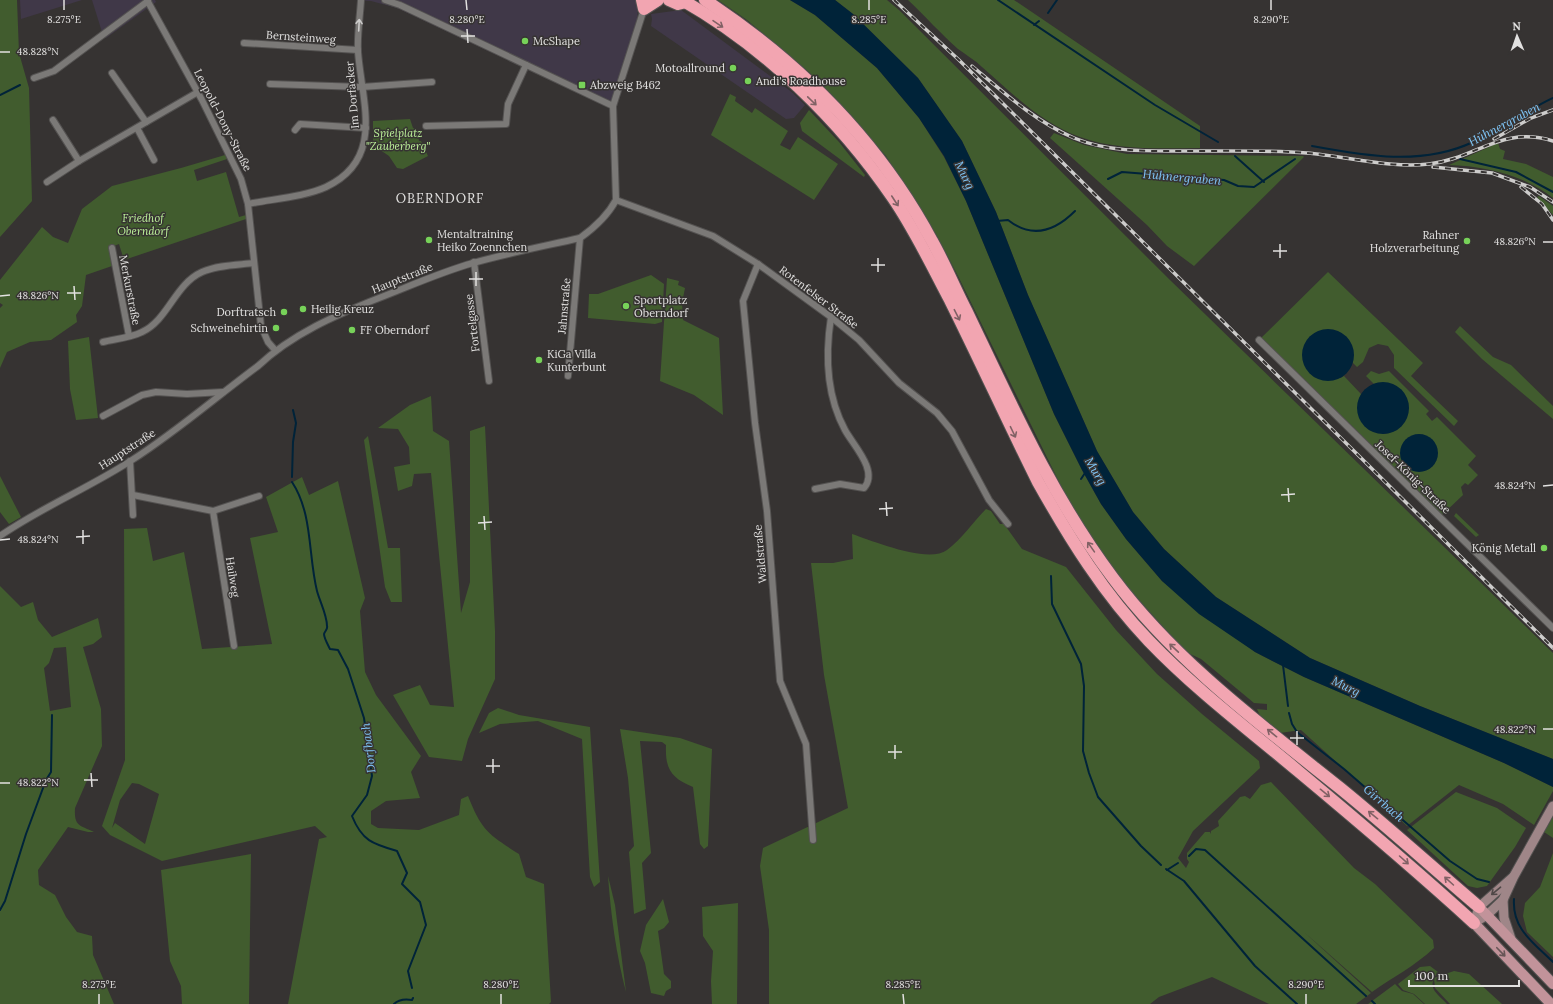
<svg xmlns="http://www.w3.org/2000/svg" width="1553" height="1004" font-family="Lora,serif">
	<style>
		.commercial { fill: #403848 }
		.green { fill: #415c2e; fill-rule: evenodd }
		.water { fill: #002339 }
		.lines { fill: none; stroke-linecap: round; stroke-linejoin: round }
		.stream { stroke: #002339; stroke-width: 2 }
		.street-casing { stroke: #545251; stroke-width: 8 }
		.secondary-casing { stroke: #545251; stroke-width: 11 }
		.primary-casing { stroke: #545251; stroke-width: 12 }
		.highway-casing { stroke: #545251; stroke-width: 14 }
		.street { stroke: #7b7977; stroke-width: 6 }
		.secondary { stroke: #9f8688; stroke-width: 9 }
		.primary { stroke: #c2939a; stroke-width: 10 }
		.highway { stroke: #f2a5b1; stroke-width: 12 }
		.rail-casing { stroke: #cdcccb; stroke-width: 3.5 }
		.rail { stroke: #363332; stroke-width: 2; stroke-dasharray: 6; stroke-linecap: butt }
		.oneway { stroke: #816165 }
		.oneway2 { stroke: #cdcccb }
		.oneway3 { stroke: #504848 }
		.oneway4 { stroke: #675556 }
		.ticks { fill: none; stroke: #e2e1e0; stroke-width: 1.5 }
		.poi-dot { fill: #77d259; stroke: #363332; stroke-width: 1.5 }
		.labels { text-anchor: middle; dominant-baseline: central; stroke-width: 3; stroke-linejoin: round; paint-order: stroke }
		.street-label { font-size: 11px; fill: #e2e1e0; stroke: #363332 }
		.poi-label { font-size: 11px; fill: #e2e1e0; stroke: #363332; text-anchor: start }
		.park-label { font-size: 11px; font-style: italic; fill: #bdf29a; stroke: #363332 }
		.water-label { font-size: 12px; font-style: italic; fill: #80c7f9; stroke: #363332 }
		.quarter-label { font-size: 13px; letter-spacing: 1px; fill: #e2e1e0; stroke: #363332 }
		.ticks-label { font-size: 10px; text-anchor: middle; fill: #e2e1e0; stroke: #363332; stroke-width: 3; stroke-linejoin: round; paint-order: stroke }
	</style>
	<rect width="100%" height="100%" fill="#363332"/>
	<g class="commercial">
		<polygon points="20,0 82,0 21,19"/>
		<polygon points="92,0 155,0 156,2 106,38 102,32"/>
		<polygon points="354,0 638,0 637,31 609,108 397,8 371,1"/>
		<polygon points="681,10 793,93 805,105 794,118 786,119 651,26 652,19 651,14"/>
	</g>
	<g class="green">
		<polygon points="0,0 17,0 19,53 29,88 32,201 0,237"/>
		<polygon points="718,0 790,0 815,15 877,68 919,118 944,157 966,201 1054,414 1082,470 1101,504 1126,539 1162,581 1255,652 1304,677 1504,763 1553,787 1553,791 1534,825 1503,804 1459,785 1407,826 1301,730 1280,733 1261,718 1257,709 1267,710 1267,704 1254,703 1201,659 1186,652 1123,582 1088,534 1067,498 958,276 936,234 886,156 830,93 809,72 747,20"/>
		<polygon points="835,0 887,0 899,10 1170,280 1553,653 1553,759 1420,706 1310,658 1216,597 1164,549 1133,512 1097,451 1028,295 996,212 962,141 918,78 853,14"/>
		<path d="M908,0H1014L1200,126V148C1161,148 1118,151 1080,137C1041,123 1013,94 982,67C975,60 966,55 958,49C941,34 925,16 908,0Z"/>
		<polygon points="730,94 736,97 735,101 752,113 755,108 788,131 780,145 790,150 798,137 838,164 814,200 711,135"/>
		<polygon points="809,110 839,142 865,175 864,177 802,131 800,123"/>
		<polygon points="410,119 413,128 417,129 419,141 421,141 428,156 403,169 397,168 389,156 373,145 373,121"/>
		<polygon points="1054,133 1084,145 1127,154 1303,156 1304,157 1194,266 1167,246 1147,225 1050,138"/>
		<path d="M1498,143L1500,149L1505,151L1503,159L1526,164L1553,177V198C1524,175 1485,166 1449,165Z"/>
		<polygon points="225,155 227,159 194,170 197,181 226,172 239,217 246,215 246,219 124,260 119,244 109,248 112,266 86,275 82,306 76,315 77,322 51,340 30,342 7,352 0,368 0,308 3,305 0,303 0,280 42,227 53,237 68,243 82,209 112,186 181,168"/>
		<polygon points="1539,196 1553,206 1553,215 1537,197"/>
		<path d="M1328,272L1423,363L1411,376L1458,421L1454,426L1394,368V355L1388,346L1378,344L1369,348L1363,362L1357,367L1353,363V350L1323,330L1311,336L1340,378L1344,376L1361,394L1358,402L1383,434C1401,432 1410,419 1408,402L1376,383L1374,384L1366,376L1371,371L1379,374L1389,371L1429,411L1426,414L1432,421L1437,417L1476,456L1468,465L1478,475L1468,485L1465,483L1461,487L1463,495L1442,515L1261,338Z"/>
		<polygon points="651,275 664,284 662,322 655,324 588,318 589,294 598,294"/>
		<polygon points="667,278 679,281 678,285 685,288 682,303 683,320 719,338 723,415 694,395 660,381"/>
		<polygon points="1460,326 1493,357 1511,365 1553,406 1553,419 1482,359 1455,332"/>
		<polygon points="89,337 98,418 76,420 70,389 68,341"/>
		<polygon points="431,396 433,431 449,441 461,613 470,582 470,431 485,426 495,631 495,679 468,739 462,761 429,757 393,695 420,685 430,705 454,707 431,473 414,474 412,486 398,491 394,467 410,464 409,447 398,429 378,428 410,405"/>
		<polygon points="368,436 388,548 400,548 402,602 391,602 385,587 364,440"/>
		<polygon points="0,476 21,517 9,524 0,512"/>
		<path d="M302,477L309,495L338,481L365,598L360,611L365,672L376,695L421,756L411,772L420,798L386,801L371,811V824L378,828L419,830L459,815L461,799L468,796C482,831 488,834 519,854L526,877L544,884L551,1002L549,1004H288L319,839L327,837L315,826L162,861L110,835L102,826L125,760L124,529L147,528L153,561L184,552L202,649L272,644L250,538L278,532L266,497ZM132,783L139,784L159,794L145,844L115,823L112,828L120,800Z"/>
		<path d="M986,509L991,511L1000,524H1004L1022,549L1066,567L1116,630L1157,674L1202,714L1259,761L1260,768L1193,831L1178,858L1186,868L1189,862L1187,859V853L1205,832H1210L1211,834V831L1219,826L1218,821L1240,797L1245,796L1250,799L1261,785L1271,782L1354,868L1375,884L1433,940L1434,948C1415,966 1393,977 1372,992L1304,932L1371,993L1356,1004H1269L1212,977L1159,997L1150,1004H769V930L760,866L763,848L848,808L824,675L811,563H833L853,559L852,534C873,541 928,564 947,550C961,540 974,521 986,509Z"/>
		<polygon points="1456,513 1479,535 1476,537 1454,516"/>
		<path d="M0,586L21,607L33,602L38,620L52,637L98,618L102,637L93,644L83,647L101,709L102,746L75,808C74,826 79,825 94,832H88L68,827L38,870L39,885L55,895L66,917L77,932L92,936L93,955L114,1004H0ZM66,647L71,707L50,711L44,668L49,663L54,648Z"/>
		<polygon points="498,708 519,715 590,727 600,882 594,887 590,877 582,739 538,721 500,724 479,733 489,713"/>
		<path d="M620,729L680,738L712,749L708,846L704,849L700,844L693,787C671,778 665,769 666,745L662,742L640,741L651,853L642,863L646,909L634,914L629,852L634,846L628,778Z"/>
		<polygon points="1456,792 1497,808 1526,828 1515,847 1487,886 1477,888 1468,886 1407,830"/>
		<polygon points="1553,817 1553,838 1544,832"/>
		<polygon points="1553,853 1553,957 1527,932 1523,916 1525,903 1540,887"/>
		<polygon points="251,854 249,1004 182,1004 181,986 170,961 161,870"/>
		<path d="M608,876L615,905L626,992C616,954 611,916 608,876Z"/>
		<polygon points="663,899 669,922 664,928 658,931 664,974 671,981 671,988 666,991 664,996 651,993 645,963 640,951 646,925"/>
		<polygon points="738,903 737,1004 712,1004 711,981 713,951 703,936 702,907"/>
		<path d="M1430,966L1438,972C1426,988 1436,992 1447,1004H1425L1414,994L1403,990L1398,984L1420,967Z"/>
		<polygon points="1454,971 1469,974 1502,1004 1450,1004 1435,988 1434,978"/>
		<polygon points="1395,984 1402,991 1413,994 1424,1004 1368,1004"/>
	</g>
	<g class="water">
		<polygon points="790,0 835,0 853,14 918,78 962,141 996,212 1028,295 1097,451 1133,512 1164,549 1216,597 1310,658 1420,706 1553,759 1553,787 1504,763 1304,677 1255,652 1199,614 1162,581 1126,539 1101,504 1082,470 1054,414 966,201 944,156 919,118 877,68 815,15"/>
		<circle cx="1328" cy="355" r="26"/>
		<circle cx="1383" cy="408" r="26"/>
		<circle cx="1419" cy="453" r="19"/>
	</g>
	<g class="lines">
		<g class="stream">
			<polyline points="998,0 1155,105 1218,142"/>
			<polyline points="1048,13 1057,0"/>
			<polyline points="1034,25 1039,21"/>
			<polyline points="0,95 20,85"/>
			<path d="M1312,146C1366,156 1422,166 1473,142C1501,130 1525,111 1553,98"/>
			<polyline points="1235,156 1264,182"/>
			<polyline points="1460,159 1516,172 1553,192"/>
			<polyline points="1108,179 1122,172 1224,180 1238,186 1254,187 1295,159"/>
			<path d="M997,221L1008,220C1032,239 1055,231 1075,211"/>
			<polyline points="292,477 293,442 296,423 293,410"/>
			<polyline points="1081,479 1085,473"/>
			<path d="M292,482C313,514 308,555 317,591C320,602 327,615 327,626C328,629 325,631 324,634C324,638 328,645 330,649L338,650L348,669L364,718L372,776L367,795L352,816C362,841 373,844 397,851L407,873L402,884L420,902L426,925L408,971L412,988"/>
			<polyline points="1051,576 1052,604 1081,664 1084,686 1083,751 1089,773 1098,797 1141,846 1161,865"/>
			<polyline points="1283,665 1288,706"/>
			<polyline points="1289,713 1292,724 1297,732 1344,769 1450,861 1477,879 1489,882"/>
			<polyline points="1189,856 1196,849 1205,850 1366,996"/>
			<polyline points="1166,869 1184,881 1255,966 1297,1004"/>
			<polyline points="1167,870 1178,863"/>
			<path d="M1514,899C1512,929 1533,942 1553,962"/>
			<polyline points="0,910 5,901 26,834 46,780 51,772 52,715"/>
			<polyline points="1372,1001 1375,1004"/>
			<path d="M394,1004C399,999 406,999 412,1000L413,998"/>
		</g>
		<g class="street-casing">
			<g id="street">
				<polyline points="147,0 202,100 241,179 248,204 261,326 268,342 275,350"/>
				<polyline points="385,0 400,5 613,106"/>
				<polyline points="244,43 358,50"/>
				<polyline points="112,73 146,122"/>
				<polyline points="34,78 54,71 148,1"/>
				<polyline points="270,84 362,87 432,82"/>
				<polyline points="53,120 79,161"/>
				<polyline points="426,126 506,124 508,104 526,65"/>
				<polyline points="137,128 154,160"/>
				<polyline points="295,130 300,124 366,128"/>
				<polyline points="47,182 79,161 198,92"/>
				<polyline points="616,200 713,236 758,264 831,317 859,340 899,383 937,413 952,431 989,500 1008,524"/>
				<path d="M248,204C272,199 304,197 326,187C385,159 362,103 358,52C357,35 360,17 361,0"/>
				<polyline points="112,248 129,336"/>
				<polyline points="474,262 489,381"/>
				<polyline points="758,264 743,301 755,423 767,511 780,681 806,744 813,840"/>
				<polyline points="1259,340 1553,628"/>
				<path d="M103,342C115,339 130,338 142,332C168,320 175,284 202,272C218,265 237,265 254,263"/>
				<polyline points="568,376 580,238"/>
				<polyline points="103,416 142,395 156,392 187,394 223,392"/>
				<polyline points="130,461 133,515"/>
				<path d="M815,489L840,484L864,488C879,471 853,445 845,430C826,395 825,356 831,317"/>
				<polyline points="133,495 213,511 234,646"/>
				<polyline points="213,511 259,496"/>
				<path d="M0,536C42,507 89,488 132,460C176,432 216,397 258,366C292,334 336,315 379,298C410,286 441,272 473,263C508,253 545,246 580,238C594,228 608,215 616,200L613,106L644,9"/>
			</g>
		</g>
		<g class="secondary-casing">
			<g id="secondary">
				<polyline points="1503,900 1504,918 1511,939"/>
				<polyline points="1474,923 1487,915 1503,900 1514,876 1553,806"/>
				<polyline points="1474,923 1479,907 1513,877"/>
			</g>
		</g>
		<g class="primary-casing">
			<g id="primary">
				<polyline points="1479,907 1553,984"/>
				<polyline points="1474,923 1551,1004"/>
			</g>
		</g>
		<g class="highway-casing">
			<g id="highway">
				<polyline points="642,0 644,9 658,0"/>
				<polyline points="669,0 678,4 686,2"/>
				<path d="M682,0C765,47 840,120 893,198C915,230 932,266 950,300C980,360 1008,422 1038,482C1070,539 1104,594 1149,641C1195,689 1248,729 1298,771C1358,821 1417,871 1474,923"/>
				<path d="M705,0C799,62 879,142 932,241C945,264 955,289 967,312C1011,404 1052,497 1113,578C1175,661 1260,724 1340,788C1388,827 1432,867 1479,907"/>
			</g>
		</g>
		<use href="#street" class="street"/>
		<use href="#secondary" class="secondary"/>
		<use href="#primary" class="primary"/>
		<use href="#highway" class="highway"/>
		<g class="rail-casing">
			<g id="rail">
				<polyline points="894,0 959,60 1553,648"/>
				<path d="M972,66C1003,92 1036,122 1074,138C1110,153 1152,151 1190,151C1229,151 1268,150 1307,153C1345,156 1392,169 1429,164C1475,159 1502,125 1553,141"/>
				<polyline points="1494,139 1531,118 1553,110"/>
				<polyline points="1433,167 1492,173 1530,187 1553,202"/>
				<polyline points="1521,187 1542,204 1553,220"/>
			</g>
		</g>
		<use href="#rail" class="rail"/>
	</g>
	<defs><path id="oneway-shaft" d="M-6 0H5M1.5-3L5.5 0L1.5 3" fill="none" stroke-width="1.6" stroke-linecap="round" stroke-linejoin="round"/></defs>
	<g class="oneway">
		<use href="#oneway-shaft" transform="translate(718 24) rotate(34)"/>
		<use href="#oneway-shaft" transform="translate(812 101) rotate(44)"/>
		<use href="#oneway-shaft" transform="translate(895 201) rotate(57)"/>
		<use href="#oneway-shaft" transform="translate(957 315) rotate(63)"/>
		<use href="#oneway-shaft" transform="translate(1013 432) rotate(64)"/>
		<use href="#oneway-shaft" transform="translate(1091 547) rotate(-125)"/>
		<use href="#oneway-shaft" transform="translate(1174 648) rotate(-137)"/>
		<use href="#oneway-shaft" transform="translate(1272 733) rotate(-141)"/>
		<use href="#oneway-shaft" transform="translate(1325 793) rotate(39)"/>
		<use href="#oneway-shaft" transform="translate(1373 815) rotate(-141)"/>
		<use href="#oneway-shaft" transform="translate(1404 860) rotate(42)"/>
		<use href="#oneway-shaft" transform="translate(1449 881) rotate(-138)"/>
	</g>
	<use class="oneway2" href="#oneway-shaft" transform="translate(359 25) rotate(-87)"/>
	<use class="oneway3" href="#oneway-shaft" transform="translate(1496 891) rotate(140)"/>
	<use class="oneway4" href="#oneway-shaft" transform="translate(1501 952) rotate(46)"/>
	<path class="ticks" d="M64,0V10M466,0L467,10M869,0V10M1271,0V10M467,29L468,43M461,36H475M0,52H10M1543,242H1553M1280,244V258M1273,251H1287M878,258V272M871,265H885M476,272V286M469,279H483M74,286L75,300M67,293H81M0,296L10,295M1543,486L1553,485M1288,488L1289,502M1281,495L1295,494M886,502L887,516M879,509L893,508M484,516L485,530M478,523L492,522M83,530V544M76,537L90,536M0,540L10,539M1543,729H1553M1297,731V745M1290,738H1304M895,745V759M888,752H902M493,759V773M486,766H500M91,773L92,787M84,780H98M0,783H10M99,994V1004M501,994V1004M903,994L904,1004M1306,994V1004"/>
	<g class="poi-dot">
		<circle cx="525" cy="41" r="4"/>
		<circle cx="733" cy="68" r="4"/>
		<circle cx="748" cy="81" r="4"/>
		<rect x="578" y="81" width="8" height="8" rx="2"/>
		<circle cx="429" cy="240" r="4"/>
		<circle cx="1467" cy="241" r="4"/>
		<circle cx="626" cy="306" r="4"/>
		<circle cx="303" cy="309" r="4"/>
		<circle cx="284" cy="312" r="4"/>
		<circle cx="276" cy="328" r="4"/>
		<circle cx="352" cy="330" r="4"/>
		<circle cx="539" cy="360" r="4"/>
		<circle cx="1544" cy="548" r="4"/>
	</g>
	<g class="labels">
		<g class="street-label">
			<text transform="translate(301 37) rotate(4)">Bernsteinweg</text>
			<text transform="translate(352 95) rotate(-95)">Im Dorfacker</text>
			<text transform="translate(223 120) rotate(63)">Leopold-Dony-Straße</text>
			<text transform="translate(402 278) rotate(-22)">Hauptstraße</text>
			<text transform="translate(130 290) rotate(79)">Merkurstraße</text>
			<text transform="translate(819 297) rotate(37)">Rotenfelser Straße</text>
			<text transform="translate(564 306) rotate(-85)">Jahnstraße</text>
			<text transform="translate(472 323) rotate(-97)">Fortelgasse</text>
			<text transform="translate(127 449) rotate(-33)">Hauptstraße</text>
			<text transform="translate(1413 477) rotate(44)">Josef-König-Straße</text>
			<text transform="translate(760 554) rotate(-95)">Waldstraße</text>
			<text transform="translate(233 577) rotate(81)">Hailweg</text>
		</g>
		<g class="poi-label">
			<text x="533" y="41">McShape</text>
			<text x="725" y="68" text-anchor="end">Motoallround</text>
			<text x="756" y="81">Andi's Roadhouse</text>
			<text x="590" y="85">Abzweig B462</text>
			<text x="437" y="234">Mentaltraining<tspan x="437" dy="13">Heiko Zoennchen</tspan></text>
			<text x="1459" y="235" text-anchor="end">Rahner<tspan x="1459" dy="13">Holzverarbeitung</tspan></text>
			<text x="634" y="300">Sportplatz<tspan x="634" dy="13">Oberndorf</tspan></text>
			<text x="311" y="309">Heilig Kreuz</text>
			<text x="276" y="312" text-anchor="end">Dorftratsch</text>
			<text x="268" y="328" text-anchor="end">Schweinehirtin</text>
			<text x="360" y="330">FF Oberndorf</text>
			<text x="547" y="354">KiGa Villa<tspan x="547" dy="13">Kunterbunt</tspan></text>
			<text x="1536" y="548" text-anchor="end">König Metall</text>
		</g>
		<g class="park-label">
			<text x="398" y="133">Spielplatz<tspan x="398" dy="13">"Zauberberg"</tspan></text>
			<text x="143" y="218">Friedhof<tspan x="143" dy="13">Oberndorf</tspan></text>
		</g>
		<g class="water-label">
			<text transform="translate(1504 124) rotate(-28)">Hühnergraben</text>
			<text transform="translate(965 175) rotate(64)">Murg</text>
			<text transform="translate(1182 177) rotate(5)">Hühnergraben</text>
			<text transform="translate(1096 471) rotate(59)">Murg</text>
			<text transform="translate(1346 686) rotate(26)">Murg</text>
			<text transform="translate(368 748) rotate(-97)">Dorfbach</text>
			<text transform="translate(1384 803) rotate(41)">Girrbach</text>
		</g>
		<g class="quarter-label">
			<text x="440" y="198">OBERNDORF</text>
		</g>
	</g>
	<g class="ticks-label">
		<text x="64" y="23">8.275°E</text>
		<text x="467" y="23">8.280°E</text>
		<text x="869" y="23">8.285°E</text>
		<text x="1271" y="23">8.290°E</text>
		<text x="38" y="55">48.828°N</text>
		<text x="1515" y="245">48.826°N</text>
		<text x="38" y="299">48.826°N</text>
		<text x="1515" y="489">48.824°N</text>
		<text x="38" y="543">48.824°N</text>
		<text x="1515" y="733">48.822°N</text>
		<text x="38" y="786">48.822°N</text>
		<text x="99" y="988">8.275°E</text>
		<text x="501" y="988">8.280°E</text>
		<text x="903" y="988">8.285°E</text>
		<text x="1306" y="988">8.290°E</text>
	</g>
	<g transform="translate(1517 36) rotate(358)" stroke="#363332" stroke-width="3" paint-order="stroke">
	<path d="M0-3L7 15L0 10L-7 15Z" fill="#e2e1e0"/>
	<text y="-6" font-size="11" font-weight="bold" text-anchor="middle" fill="#e2e1e0">N</text>
	</g>
	<path d="M1409 980v6h110v-6" fill="none" stroke="#e2e1e0" stroke-width="2"/>
	<text x="1415" y="980" font-size="12" fill="#e2e1e0" stroke="#363332" stroke-width="3" paint-order="stroke">100 m</text>
</svg>
